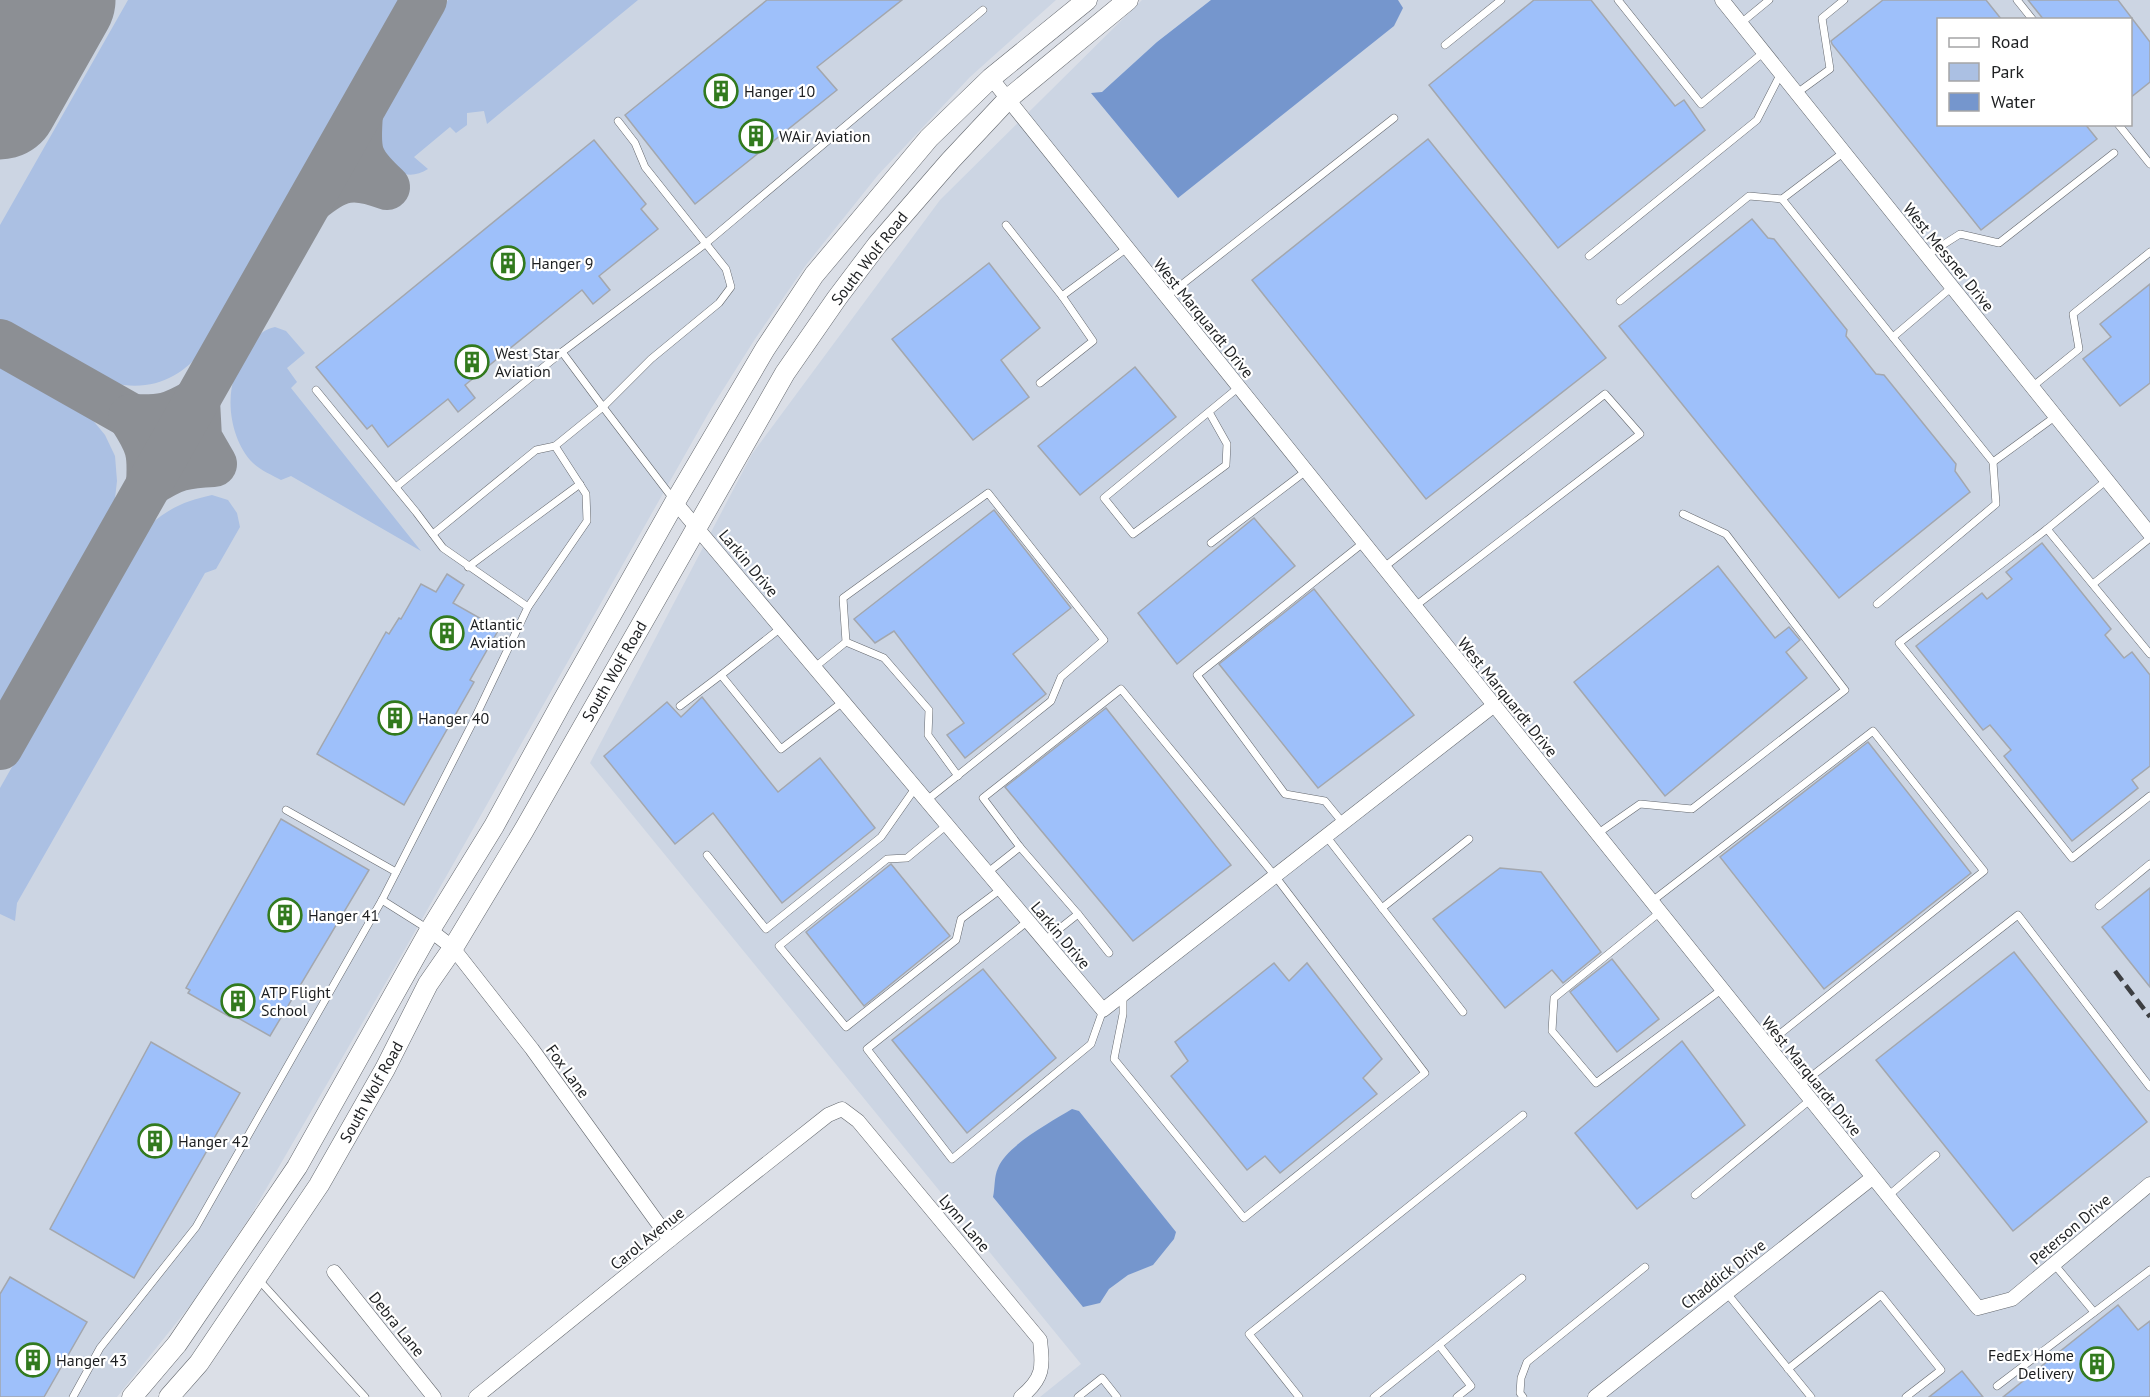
<svg xmlns="http://www.w3.org/2000/svg" width="2150" height="1397" font-family="'PT Sans',sans-serif">
	<style>
		.built { fill: #ccd5e3; fill-rule: evenodd }
		.green { fill: #abc0e3 }
		.water { fill: #7596cd }
		.lines { fill: none; stroke-linecap: round; stroke-linejoin: round }
		.taxiway { stroke: #8c8f94; stroke-width: 46 }
		.runway { stroke: #8c8f94; stroke-width: 117 }
		.building { fill: #9ec0fa; stroke: #a3a7ae; stroke-width: 1.5 }
		.service-casing { stroke: #64686e; stroke-width: 8 }
		.minor-casing { stroke: #64686e; stroke-width: 15 }
		.secondary-casing { stroke: #64686e; stroke-width: 21 }
		.service { stroke: #fff; stroke-width: 7 }
		.minor { stroke: #fff; stroke-width: 14 }
		.secondary { stroke: #fff; stroke-width: 20 }
		.rail { stroke: #3d3f42; stroke-width: 4.5; stroke-dasharray: 12 6; stroke-linecap: butt }
		.labels { text-anchor: middle; dominant-baseline: central; stroke-width: 4.5; stroke-linejoin: round; paint-order: stroke }
		.poi-label { font-size: 16px; fill: #1d1f21; stroke: #fff; text-anchor: start }
		.street-label { font-size: 16px; fill: #1d1f21; stroke: #fff }
	</style>
	<rect width="100%" height="100%" fill="#dbdfe7"/>
	<g class="built">
		<polygon points="0,0 1056,0 970,77 878,175 806,265 755,339 712,407 396,965 251,1215 193,1302 117,1397 0,1397"/>
		<path d="M1142,0H2150V1397H1040L1081,1364L590,763L752,454L940,200ZM1938,20H2130V124H1938Z"/>
	</g>
	<g class="green">
		<path d="M128,0H403L205,348C181,378 152,392 112,383C101,381 89,371 80,365C53,350 27,334 0,319V225Z"/>
		<path d="M448,0H638L487,124L484,111L467,113V125L456,133L450,127L414,157L428,169C405,184 382,167 379,142C378,134 379,126 381,118Z"/>
		<path d="M275,327L286,331L305,353L287,368L297,382L291,388L421,551L291,476L281,480C272,475 260,470 253,463C232,442 225,402 235,375C237,368 243,361 246,354C255,341 259,330 275,327Z"/>
		<polygon points="0,366 91,418 105,435 115,456 117,481 114,507 0,708"/>
		<path d="M212,495L228,500L237,513L240,527L216,569L205,573L17,903L15,921L0,914V788L150,525C170,507 186,501 212,495Z"/>
	</g>
	<g class="water">
		<polygon points="1211,0 1398,0 1403,8 1394,26 1178,198 1091,93 1102,92 1157,42"/>
		<path d="M1072,1109L1079,1111L1176,1232L1174,1239L1153,1265L1128,1275L1109,1289L1100,1303L1083,1307L993,1197C995,1188 994,1176 998,1168C1007,1145 1051,1122 1072,1109Z"/>
	</g>
	<g class="lines">
		<g class="taxiway">
			<path d="M311,200C339,177 353,174 387,187C358,160 357,153 360,114"/>
			<polyline points="0,342 159,432"/>
			<path d="M197,401L199,438L214,464C184,465 174,468 149,484C151,452 149,445 131,417C163,418 169,417 197,401Z"/>
			<polyline points="0,747 424,0"/>
		</g>
		<polyline class="runway" points="0,101 57,0"/>
	</g>
	<g class="building">
		<polygon points="767,0 902,0 817,67 837,90 695,204 625,115"/>
		<polygon points="1534,0 1591,0 1675,106 1684,100 1705,130 1558,248 1429,85"/>
		<polygon points="1883,0 1986,0 2002,20 1938,20 1938,124 2085,124 2097,139 1981,230 1832,44 1831,41"/>
		<polygon points="2028,0 2118,0 2150,42 2150,82 2130,98 2130,20 2044,20"/>
		<polygon points="1428,139 1606,358 1426,499 1252,280"/>
		<polygon points="594,140 646,204 641,209 658,229 599,276 610,290 593,304 582,290 465,385 475,398 458,412 448,399 388,447 372,425 367,429 316,367"/>
		<polygon points="1752,219 1768,238 1774,239 1847,330 1846,336 1876,374 1884,375 1956,464 1955,471 1970,492 1839,598 1619,326"/>
		<polygon points="989,263 1040,328 1001,360 1029,397 973,440 892,339"/>
		<polygon points="2150,284 2150,383 2120,406 2083,359 2111,337 2100,324"/>
		<polygon points="1135,367 1176,417 1080,495 1038,446"/>
		<polygon points="994,510 1071,608 1013,654 1046,694 965,758 947,735 964,723 894,631 875,643 854,619"/>
		<polygon points="1254,518 1295,566 1177,664 1138,613"/>
		<polygon points="2042,543 2111,629 2105,635 2124,658 2132,652 2150,675 2150,766 2132,780 2138,788 2072,841 2004,756 2011,750 1990,725 1983,730 1916,646 1982,593 1987,599 2012,579 2006,572"/>
		<polygon points="1718,566 1775,638 1789,627 1800,640 1786,652 1807,678 1665,796 1574,682"/>
		<polygon points="447,574 464,585 453,603 499,629 470,680 474,682 404,805 317,754 386,632 389,634 399,618 401,619 421,584 436,592"/>
		<polygon points="1314,589 1414,715 1318,788 1219,664"/>
		<polygon points="702,697 778,792 820,758 875,828 782,903 713,813 675,844 604,756 667,702 681,717"/>
		<polygon points="1106,708 1231,865 1133,941 1005,787"/>
		<polygon points="1868,742 1971,873 1824,989 1720,857"/>
		<polygon points="281,819 369,870 270,1036 231,1014 230,1017 188,993 190,990 186,988"/>
		<polygon points="891,864 950,936 864,1006 806,932"/>
		<polygon points="1500,868 1541,872 1601,952 1563,983 1552,970 1505,1008 1433,919"/>
		<polygon points="2150,888 2150,987 2102,927"/>
		<polygon points="2014,952 2147,1122 2013,1231 1876,1060"/>
		<polygon points="1612,959 1659,1019 1617,1052 1570,992"/>
		<polygon points="1274,963 1289,981 1307,963 1382,1059 1363,1078 1377,1094 1280,1173 1265,1156 1247,1170 1171,1076 1188,1061 1175,1042"/>
		<polygon points="983,969 1056,1058 967,1133 892,1040"/>
		<polygon points="1682,1041 1745,1125 1637,1209 1575,1133"/>
		<polygon points="151,1042 240,1093 134,1278 50,1229"/>
		<polygon points="10,1277 87,1322 44,1397 0,1397 0,1294"/>
		<polygon points="2118,1305 2138,1330 2150,1321 2150,1397 2003,1397"/>
		<polygon points="1962,1371 1983,1397 1929,1397"/>
	</g>
	<g class="lines">
		<g class="service-casing">
			<g id="service">
				<polyline points="1618,0 1701,104 1764,52"/>
				<polyline points="2017,0 2033,20"/>
				<polyline points="1741,23 1769,0"/>
				<polyline points="1445,45 1501,0"/>
				<polyline points="1797,93 1830,69 1822,18 1844,0"/>
				<polyline points="2118,124 2150,164"/>
				<polyline points="1844,152 1782,199 1993,462 2056,416"/>
				<polyline points="1006,225 1062,296 1127,248"/>
				<polyline points="1927,255 1960,234 1999,243 2114,153"/>
				<polyline points="1589,256 1757,120 1781,73"/>
				<polyline points="1166,297 1394,118"/>
				<polyline points="1620,301 1749,196 1782,199"/>
				<polyline points="1893,337 1952,287"/>
				<polyline points="562,352 603,407 651,359 719,303 731,287 726,269 645,167 635,143 618,121"/>
				<polyline points="1040,383 1093,341 1062,296"/>
				<polyline points="2032,387 2079,349 2073,314 2150,252"/>
				<polyline points="316,390 416,512 443,548 528,607"/>
				<polyline points="1209,412 1227,444 1226,465 1133,534 1104,498 1239,387"/>
				<polyline points="2107,480 2047,529 2150,654"/>
				<polyline points="396,487 562,352 705,244 983,10"/>
				<polyline points="2047,529 1899,643 2072,858 2150,796"/>
				<polyline points="433,534 536,450 555,446"/>
				<polyline points="1211,543 1306,471"/>
				<polyline points="468,567 580,484"/>
				<polyline points="1383,568 1605,394 1640,434 1414,607"/>
				<polyline points="2093,584 2150,538"/>
				<polyline points="1877,604 1996,504 1993,462"/>
				<polyline points="782,627 721,675 781,749 844,701"/>
				<polyline points="846,642 884,658 929,710 928,735 958,776"/>
				<polyline points="815,667 846,642 843,598 988,493 1104,640 1061,677 1051,701 927,800"/>
				<polyline points="680,706 721,675"/>
				<polyline points="286,810 396,872"/>
				<polyline points="1343,823 1325,801 1285,794 1197,675 1363,543"/>
				<polyline points="947,825 907,858 887,859 779,946 846,1027 956,940 961,919 1001,889"/>
				<polyline points="1597,834 1640,804 1692,809 1845,690 1726,534 1683,514"/>
				<polyline points="1326,836 1463,1012"/>
				<polyline points="1020,847 1078,914 1044,941"/>
				<polyline points="707,855 766,929 881,837 916,787"/>
				<polyline points="987,873 1020,847 983,798 1121,689 1275,876 1425,1073 1244,1218 1114,1059 1123,1014 1123,997"/>
				<polyline points="1651,902 1873,731 1984,871 1766,1045"/>
				<polyline points="2099,906 2150,864"/>
				<polyline points="1382,908 1469,839"/>
				<polyline points="1659,913 1554,998 1552,1031 1596,1083 1721,990"/>
				<polyline points="1078,914 1109,953"/>
				<polyline points="1028,921 867,1049 952,1159 1091,1044 1103,1010"/>
				<polyline points="428,929 382,900 473,722 528,607 587,521 586,494 555,446 603,407 674,500"/>
				<polyline points="1799,1086 2018,915 2150,1087"/>
				<polyline points="1695,1195 1810,1100"/>
				<polyline points="1888,1196 1936,1155"/>
				<polyline points="2054,1264 2094,1312"/>
				<polyline points="258,1279 365,1397"/>
				<polyline points="1726,1292 1811,1397"/>
				<polyline points="1439,1345 1522,1278"/>
				<polyline points="1788,1369 1881,1295 1941,1370 1906,1397"/>
				<polyline points="1997,1386 2150,1270"/>
				<polyline points="73,1397 100,1348 196,1227 382,900"/>
				<polyline points="1078,1397 1102,1378 1117,1397"/>
				<polyline points="1299,1397 1249,1334 1523,1115"/>
				<polyline points="1374,1397 1439,1345 1471,1386 1457,1397"/>
				<polyline points="1523,1397 1520,1393 1521,1378 1527,1362 1645,1267"/>
			</g>
		</g>
		<g class="minor-casing">
			<g id="minor">
				<polyline points="1722,0 2150,534"/>
				<polyline points="991,78 1978,1308 2012,1299 2150,1184"/>
				<polyline points="675,502 1103,1010 1493,706"/>
				<polyline points="430,930 453,948 532,1049 670,1240"/>
				<polyline points="334,1272 434,1397"/>
				<path d="M476,1397L670,1240L828,1115L842,1109L858,1121L1040,1340C1043,1367 1044,1378 1021,1397"/>
				<polyline points="1595,1397 1872,1178"/>
			</g>
		</g>
		<g class="secondary-casing">
			<g id="secondary">
				<polyline points="132,1397 177,1344 297,1167 430,930 494,826 562,702 675,502 765,349 814,275 929,138 991,78 1087,0"/>
				<polyline points="169,1397 199,1363 319,1185 385,1069 428,984 453,948 524,830 785,373 837,298 877,245 950,161 1008,99 1128,0"/>
			</g>
		</g>
		<use href="#service" class="service"/>
		<use href="#minor" class="minor"/>
		<use href="#secondary" class="secondary"/>
		<polyline class="rail" points="2115,971 2150,1017"/>
	</g>
	<defs>
		<g id="building-ring" transform="scale(1.725)"><circle r="9.5" fill="#fff" stroke="#327a1e" stroke-width="1.5"/><path d="M-4-6H4V6H1V3H-1V6H-4ZM-2.5-4.3h1.7v1.8h-1.7ZM.8-4.3h1.7v1.8H.8ZM-2.5-1h1.7V.8h-1.7ZM.8-1h1.7V.8H.8Z" fill="#327a1e"/></g>
	</defs>
	<g fill-rule="evenodd">
		<use href="#building-ring" x="721" y="91"/>
		<use href="#building-ring" x="756" y="136"/>
		<use href="#building-ring" x="508" y="263"/>
		<use href="#building-ring" x="472" y="362"/>
		<use href="#building-ring" x="447" y="633"/>
		<use href="#building-ring" x="395" y="718"/>
		<use href="#building-ring" x="285" y="915"/>
		<use href="#building-ring" x="238" y="1001"/>
		<use href="#building-ring" x="155" y="1141"/>
		<use href="#building-ring" x="33" y="1360"/>
		<use href="#building-ring" x="2097" y="1364"/>
	</g>
	<g class="labels">
		<g class="poi-label">
			<text x="744" y="91">Hanger 10</text>
			<text x="779" y="136">WAir Aviation</text>
			<text x="531" y="263">Hanger 9</text>
			<text x="495" y="353">West Star<tspan x="495" dy="18">Aviation</tspan></text>
			<text x="470" y="624">Atlantic<tspan x="470" dy="18">Aviation</tspan></text>
			<text x="418" y="718">Hanger 40</text>
			<text x="308" y="915">Hanger 41</text>
			<text x="261" y="992">ATP Flight<tspan x="261" dy="18">School</tspan></text>
			<text x="178" y="1141">Hanger 42</text>
			<text x="2074" y="1355" text-anchor="end">FedEx Home<tspan x="2074" dy="18">Delivery</tspan></text>
			<text x="56" y="1360">Hanger 43</text>
		</g>
		<g class="street-label">
			<text transform="translate(1949 257) rotate(51)">West Messner Drive</text>
			<text transform="translate(869 258) rotate(-52)">South Wolf Road</text>
			<text transform="translate(1204 318) rotate(51)">West Marquardt Drive</text>
			<text transform="translate(749 563) rotate(50)">Larkin Drive</text>
			<text transform="translate(614 671) rotate(-60)">South Wolf Road</text>
			<text transform="translate(1508 697) rotate(51)">West Marquardt Drive</text>
			<text transform="translate(1061 935) rotate(50)">Larkin Drive</text>
			<text transform="translate(568 1071) rotate(54)">Fox Lane</text>
			<text transform="translate(1812 1076) rotate(51)">West Marquardt Drive</text>
			<text transform="translate(371 1092) rotate(-61)">South Wolf Road</text>
			<text transform="translate(965 1223) rotate(50)">Lynn Lane</text>
			<text transform="translate(2070 1229) rotate(-40)">Peterson Drive</text>
			<text transform="translate(647 1238) rotate(-39)">Carol Avenue</text>
			<text transform="translate(1723 1274) rotate(-38)">Chaddick Drive</text>
			<text transform="translate(397 1324) rotate(51)">Debra Lane</text>
		</g>
	</g>
	<rect x="1937" y="18" width="195" height="108" fill="#ffffff" stroke="#a5a5a6" stroke-width="1.5"/>
	<rect x="1949" y="38" width="30" height="9" fill="#ffffff" stroke="#a5a5a6" stroke-width="1.5"/>
	<text x="1991" y="48" font-size="18" fill="#1d1f21">Road</text>
	<rect x="1949" y="63" width="30" height="18" fill="#abc0e3" stroke="#a5a5a6" stroke-width="1.5"/>
	<text x="1991" y="78" font-size="18" fill="#1d1f21">Park</text>
	<rect x="1949" y="93" width="30" height="18" fill="#7596cd" stroke="#a5a5a6" stroke-width="1.5"/>
	<text x="1991" y="108" font-size="18" fill="#1d1f21">Water</text>
</svg>
